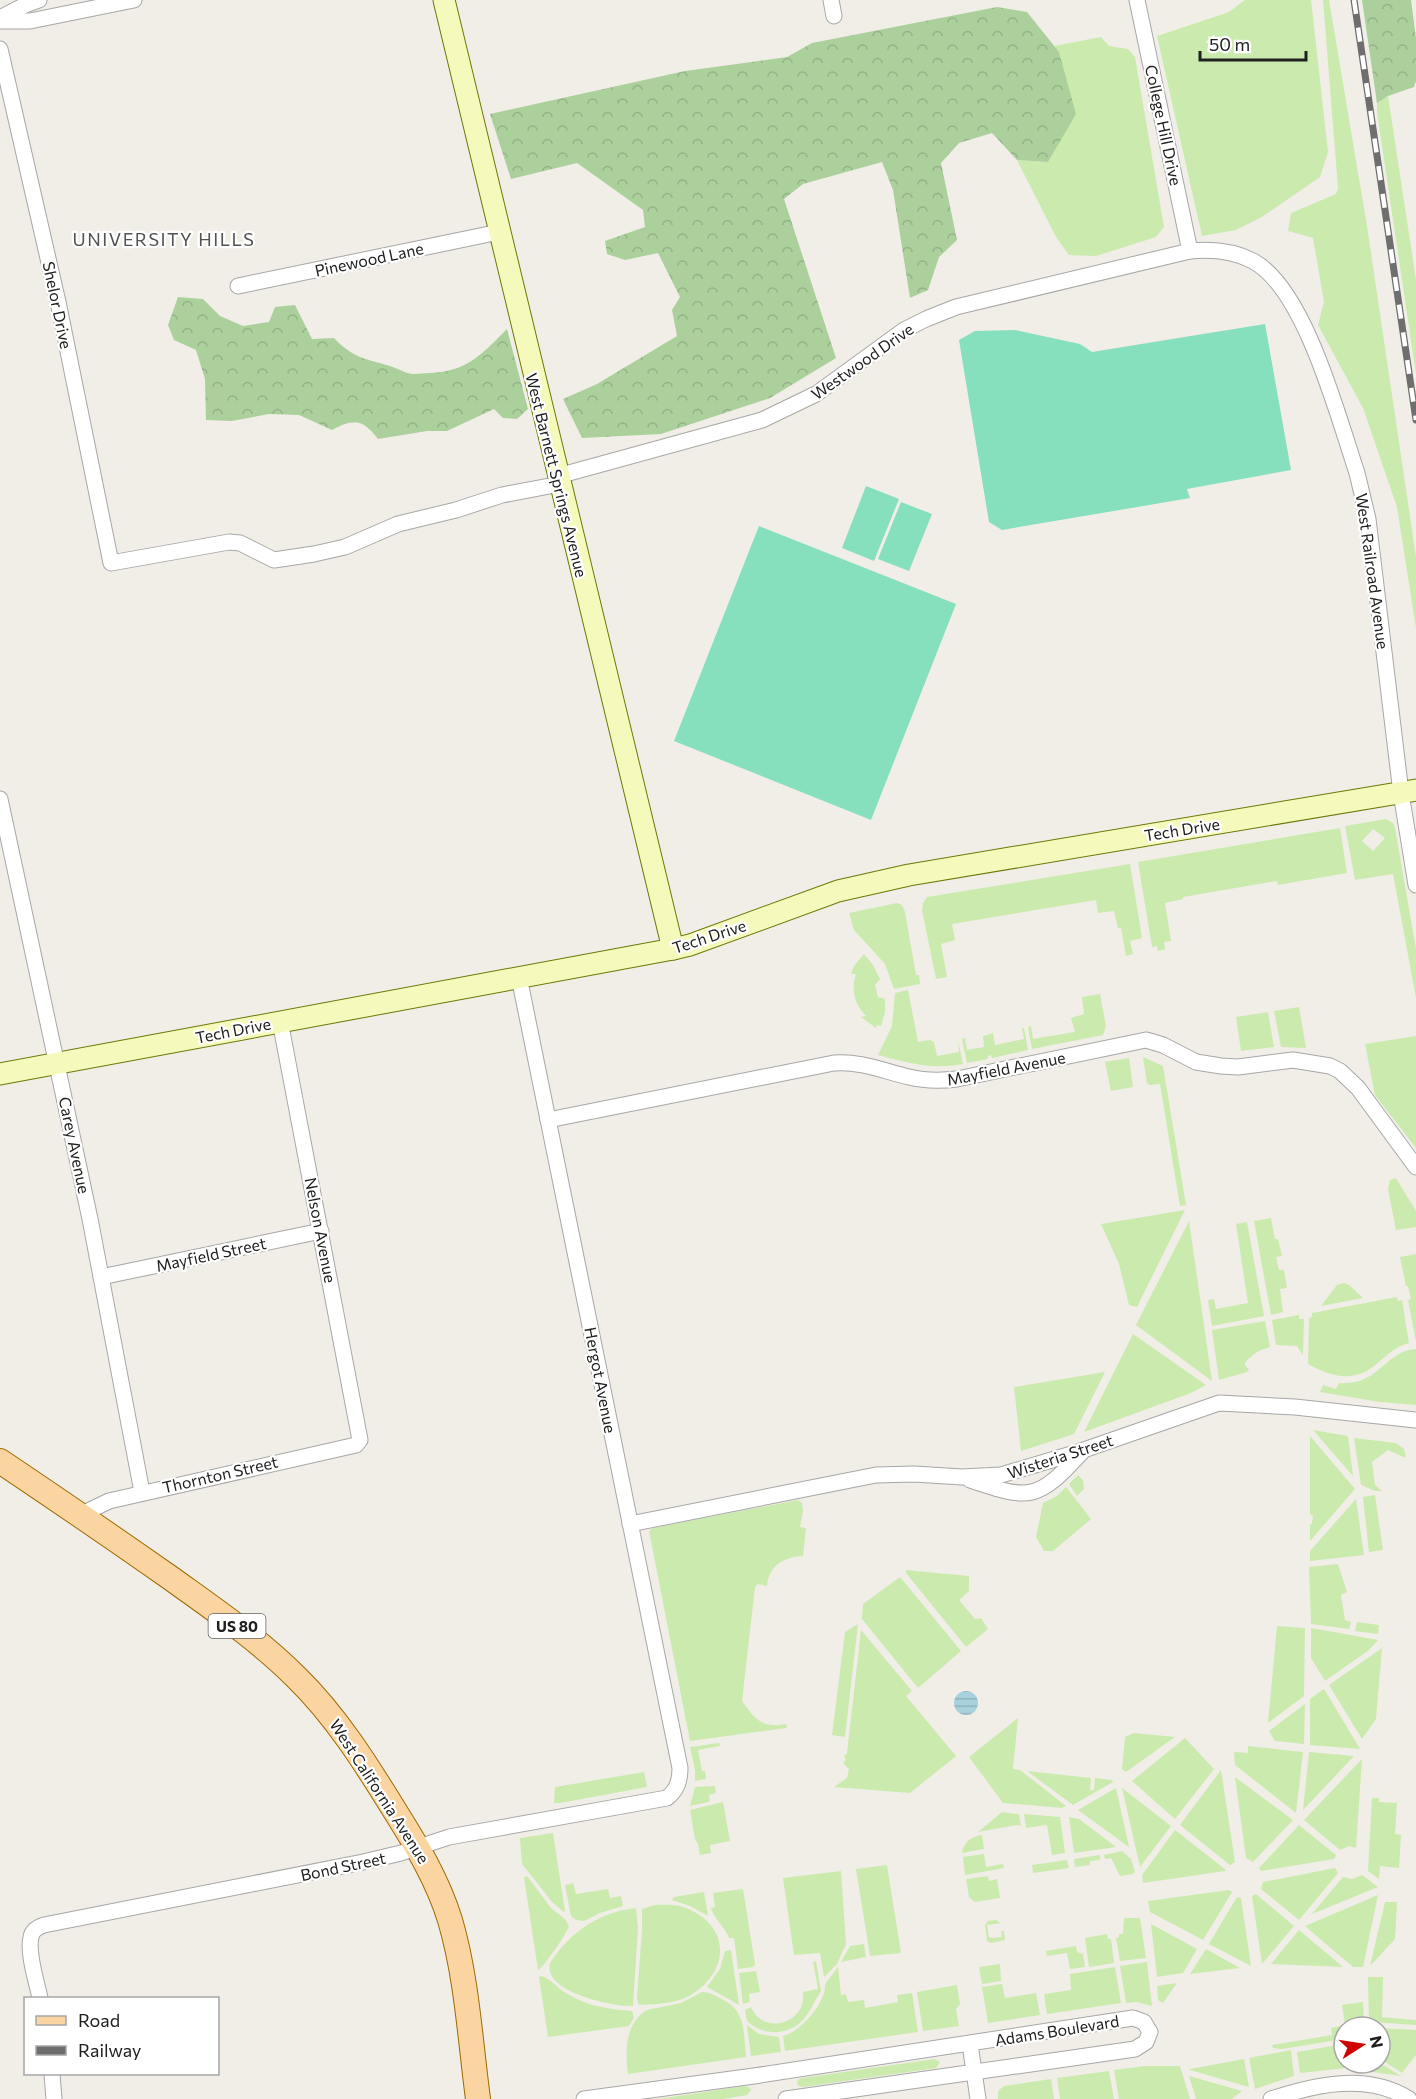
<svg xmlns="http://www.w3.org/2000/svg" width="1416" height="2099" font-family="Commissioner,sans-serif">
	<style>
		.grass { fill: #cbeaae; fill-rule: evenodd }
		.forest { fill: url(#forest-crowns) }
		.pitch { fill: #86dfbd }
		.water { fill: url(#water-rules) }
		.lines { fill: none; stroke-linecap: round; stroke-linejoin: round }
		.street-casing { stroke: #a7a7a7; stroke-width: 17 }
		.secondary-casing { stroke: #6b7906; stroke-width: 23 }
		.primary-casing { stroke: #9c6a01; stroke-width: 26 }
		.street { stroke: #fff; stroke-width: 15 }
		.secondary { stroke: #f6f9bc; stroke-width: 21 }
		.primary { stroke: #fbd5a1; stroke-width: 24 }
		.rail-casing { stroke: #6e6e6e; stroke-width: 7 }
		.rail { stroke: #fff; stroke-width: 4.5; stroke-dasharray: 14; stroke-linecap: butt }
		.labels { text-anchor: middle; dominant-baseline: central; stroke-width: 4.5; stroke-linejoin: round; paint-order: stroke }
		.shield { fill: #fff; stroke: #636363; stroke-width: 1.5 }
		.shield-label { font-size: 15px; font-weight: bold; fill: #202020 }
		.street-label { font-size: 16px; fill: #202020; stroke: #fff }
		.neighbourhood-label { font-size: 18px; letter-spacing: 1.5px; fill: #535353; stroke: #fff }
	</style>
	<defs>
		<pattern id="forest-crowns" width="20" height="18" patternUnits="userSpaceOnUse" patternTransform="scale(1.5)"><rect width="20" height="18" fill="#abd09c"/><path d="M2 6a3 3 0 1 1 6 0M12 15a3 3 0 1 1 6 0" fill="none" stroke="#93b286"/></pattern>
		<pattern id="water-rules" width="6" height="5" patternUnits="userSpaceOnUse" patternTransform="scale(1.5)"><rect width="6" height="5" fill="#a8d1de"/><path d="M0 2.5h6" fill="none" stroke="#90b3be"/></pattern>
	</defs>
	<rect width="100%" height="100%" fill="#f1eee7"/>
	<g class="grass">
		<polygon points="1245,0 1311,0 1328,152 1320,177 1262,217 1236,230 1202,236 1157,36 1229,12"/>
		<polygon points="1323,0 1329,0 1367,226 1416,557 1416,628 1397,507 1363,408 1318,325 1324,302 1313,238 1288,231 1291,213 1336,194 1338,188"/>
		<polygon points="1101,37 1109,46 1128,49 1135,57 1164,227 1156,237 1096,256 1069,255 1056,237 1017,160 1048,162 1075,114 1059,52 1054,46"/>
		<polygon points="1388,96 1416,280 1416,374 1377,112 1377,103"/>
		<path d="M1386,819L1393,823L1395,828L1416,949V998L1393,874L1355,880L1345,826ZM1373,829L1385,838L1373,851L1362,841Z"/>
		<polygon points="1340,828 1347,873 1278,885 1277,881 1183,897 1183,899 1165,903 1171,941 1164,942 1165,949 1158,951 1157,946 1152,947 1138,862"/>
		<polygon points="1130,864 1142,938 1130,941 1133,954 1126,956 1121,928 1118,928 1114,911 1098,913 1096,900 952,924 955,940 941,944 947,977 936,979 922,910 923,903 927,897"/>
		<polygon points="897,903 902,905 905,912 916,975 919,975 920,984 894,989 885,964 854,930 849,913"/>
		<path d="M864,954L873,965L880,979L875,985L878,997L885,999V1012L881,1026L877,1025L876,1028L861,1017L866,1016C854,1004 851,989 856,974H851L854,966Z"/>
		<path d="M908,990L918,1042L930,1040L934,1042L937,1056L959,1052L958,1040L963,1064C931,1070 909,1063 878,1055L892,1026L895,993Z"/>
		<polygon points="1100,994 1106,1026 1103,1035 1032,1049 1028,1027 1031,1026 1033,1039 1075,1032 1071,1018 1084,1014 1082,997"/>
		<polygon points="1299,1007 1306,1048 1281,1047 1274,1011"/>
		<polygon points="1268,1012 1274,1047 1241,1051 1236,1017"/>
		<polygon points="1022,1028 1024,1028 1028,1050 992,1058 991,1055 988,1056 988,1059 967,1063 962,1039 965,1038 967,1050 984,1047 983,1036 993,1033 995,1045 1024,1039"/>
		<polygon points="1416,1036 1416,1148 1375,1095 1365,1044"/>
		<polygon points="1143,1057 1163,1066 1186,1205 1180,1206 1160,1084 1150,1085 1147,1083"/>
		<polygon points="1129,1058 1133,1087 1111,1091 1105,1062"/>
		<polygon points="1396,1178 1416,1211 1416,1227 1396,1230 1388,1189 1390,1180"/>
		<polygon points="1185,1210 1137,1307 1129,1305 1119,1264 1101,1224"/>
		<polygon points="1271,1218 1275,1239 1278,1239 1282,1256 1276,1257 1279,1270 1284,1270 1287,1288 1280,1289 1283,1312 1271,1315 1254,1221"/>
		<polygon points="1189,1221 1212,1381 1136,1325"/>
		<polygon points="1247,1222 1264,1316 1212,1326 1208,1300 1214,1299 1216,1309 1248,1303 1236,1224"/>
		<polygon points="1416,1254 1416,1342 1408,1300 1411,1299 1408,1286 1406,1286 1400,1257"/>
		<polygon points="1344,1283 1349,1285 1363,1298 1321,1306 1337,1285"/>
		<path d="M1397,1297L1398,1301L1402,1300L1409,1343C1393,1347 1387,1356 1374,1366C1353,1383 1329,1376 1308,1364L1309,1318L1312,1317V1313Z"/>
		<polygon points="1299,1315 1299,1319 1304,1319 1303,1355 1297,1346 1276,1345 1272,1320"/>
		<path d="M1265,1321L1270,1347C1259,1350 1252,1354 1245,1363L1246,1367L1249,1369L1247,1372L1219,1380L1212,1330Z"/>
		<polygon points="1133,1334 1206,1385 1191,1393 1084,1432"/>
		<path d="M1416,1349V1405L1380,1402L1320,1392L1323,1385L1336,1389L1339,1383C1380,1386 1384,1351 1416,1349Z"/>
		<polygon points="1105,1372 1074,1434 1021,1451 1014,1387"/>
		<polygon points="1313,1430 1348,1436 1353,1476"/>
		<polygon points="1310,1436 1355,1489 1310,1541 1310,1525 1312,1523 1313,1516 1310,1514"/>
		<polygon points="1354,1438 1396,1443 1404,1449 1406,1458 1388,1450 1372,1462 1375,1485 1382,1491 1375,1491 1361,1485"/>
		<polygon points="1078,1475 1083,1480 1084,1489 1077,1496 1069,1484"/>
		<polygon points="1066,1487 1091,1519 1053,1551 1044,1551 1036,1537 1043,1503 1057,1496"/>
		<polygon points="1375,1495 1383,1550 1369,1552 1363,1497"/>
		<polygon points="1356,1499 1364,1555 1310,1561 1310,1551"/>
		<path d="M798,1500L802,1503L803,1511L800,1527L806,1528L803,1556C784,1557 769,1565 767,1586L758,1584L755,1587L742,1701C755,1719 762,1729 786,1724L787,1728L690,1741L649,1531L653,1528Z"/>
		<polygon points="1338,1564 1347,1592 1341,1595 1345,1620 1351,1622 1349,1629 1311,1624 1309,1567"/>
		<polygon points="906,1570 969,1576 969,1591 959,1600 975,1619 981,1618 988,1629 966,1647 906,1573"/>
		<polygon points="900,1577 961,1651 918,1688 862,1619 863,1604"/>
		<polygon points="1357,1622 1379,1625 1378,1634 1355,1631"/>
		<polygon points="858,1624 845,1737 832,1735 845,1632"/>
		<polygon points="1277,1626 1305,1628 1304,1696 1268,1723"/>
		<polygon points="1311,1628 1378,1640 1369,1650 1325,1681 1311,1658"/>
		<polygon points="861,1630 912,1691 906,1696 956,1756 910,1793 834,1787 847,1778 849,1769 843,1763 846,1760 844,1756 847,1753"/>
		<polygon points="1382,1648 1376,1719 1362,1739 1329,1685"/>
		<polygon points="1324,1689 1360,1749 1310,1745 1310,1699"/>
		<polygon points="1305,1704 1304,1744 1275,1741 1269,1731"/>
		<polygon points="1018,1718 1013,1769 1020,1770 1066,1806 1062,1808 1003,1803 969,1757"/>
		<polygon points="1134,1733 1175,1737 1126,1772 1122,1769 1125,1737"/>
		<polygon points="1185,1738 1214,1769 1175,1819 1132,1781"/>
		<polygon points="719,1743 720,1746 698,1750 702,1771 705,1771 706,1779 695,1781 695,1770 690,1747"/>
		<polygon points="1248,1746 1303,1752 1296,1813 1235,1765 1234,1752 1248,1753"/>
		<polygon points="1309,1752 1354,1756 1303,1810"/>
		<polygon points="1362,1759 1356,1848 1349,1846 1340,1850 1304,1820"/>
		<polygon points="1221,1770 1235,1862 1230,1865 1180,1825"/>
		<polygon points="1027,1771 1091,1778 1090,1790 1094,1790 1095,1778 1112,1780 1113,1782 1073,1805"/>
		<polygon points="644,1772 647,1787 560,1803 554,1803 555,1787"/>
		<polygon points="1235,1777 1293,1820 1253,1862 1246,1858"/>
		<polygon points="715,1786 716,1793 709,1795 710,1800 708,1802 690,1806 695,1787"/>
		<polygon points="1116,1788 1129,1847 1078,1810"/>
		<polygon points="1122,1788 1171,1826 1140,1867"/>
		<polygon points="1372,1798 1379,1798 1379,1802 1397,1803 1395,1834 1401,1835 1399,1868 1380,1866 1379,1879 1368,1871"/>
		<polygon points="723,1802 730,1841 710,1845 711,1853 700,1855 698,1844 695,1839 690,1810"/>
		<polygon points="1002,1812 1019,1814 1021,1826 1017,1825 978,1832"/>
		<polygon points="1024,1814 1060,1817 1065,1853 1052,1855 1047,1825 1026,1828"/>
		<polygon points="1069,1817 1079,1819 1116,1847 1074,1853"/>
		<polygon points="1299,1825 1336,1855 1334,1859 1261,1871 1259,1868"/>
		<polygon points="1175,1830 1226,1870 1225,1871 1143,1883 1142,1875"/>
		<polygon points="553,1833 565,1911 564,1912 553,1903 522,1864 520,1838"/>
		<path d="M982,1835L984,1849L962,1853C964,1841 971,1837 982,1835Z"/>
		<polygon points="1122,1851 1131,1859 1135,1872 1133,1874 1120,1876 1111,1858 1105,1859 1104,1855"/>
		<polygon points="984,1854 986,1867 1003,1864 1004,1868 965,1875 963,1857"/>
		<polygon points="1100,1855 1100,1860 1090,1861 1090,1865 1075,1867 1074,1859"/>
		<polygon points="1067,1860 1069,1868 1033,1873 1032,1865"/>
		<polygon points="887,1865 901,1953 870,1956 856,1869"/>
		<polygon points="1335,1868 1338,1873 1299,1920 1261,1889 1263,1882"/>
		<polygon points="841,1871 846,1944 837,1964 824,1977 820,1953 794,1955 783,1878"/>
		<polygon points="1362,1875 1378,1887 1312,1914 1343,1877 1352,1879"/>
		<path d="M527,1876L551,1908L565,1919L569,1926C568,1932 543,1968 538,1970L524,1877Z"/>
		<polygon points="988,1876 989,1881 997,1879 1000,1898 975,1902 969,1897 966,1879"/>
		<polygon points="573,1883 576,1894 608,1889 610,1898 621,1896 623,1906 600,1913 584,1921 576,1920 571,1916 565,1885"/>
		<path d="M743,1889L755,1964L753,1967L738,1969L734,1938H729C725,1927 714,1919 711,1908L715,1907L713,1893Z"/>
		<polygon points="1229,1890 1232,1892 1203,1940 1150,1912 1148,1901"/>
		<polygon points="704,1892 708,1916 690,1906 672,1900 674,1897"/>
		<polygon points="1256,1894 1294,1926 1262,1964 1252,1896"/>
		<polygon points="1378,1895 1363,1967 1353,1967 1305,1926"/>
		<polygon points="1237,1897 1241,1898 1251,1966 1209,1944"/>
		<polygon points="1385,1902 1397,1902 1395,1939 1370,1966"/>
		<path d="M655,1905C664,1905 674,1904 683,1907C729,1923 733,1969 691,1995C678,2003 657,2004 642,2005L638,2004L637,1997L642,1930V1909Z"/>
		<path d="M636,1908L638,1928L633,2006C613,2007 542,1992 550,1963C570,1932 599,1912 636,1908Z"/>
		<polygon points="1124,1918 1140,1918 1146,1958 1120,1961 1116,1938 1119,1937 1119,1934 1123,1934"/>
		<polygon points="997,1920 998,1922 1002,1923 987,1925 989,1937 992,1938 1002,1937 1001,1931 1004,1931 1005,1940 991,1943 987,1941 985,1925 988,1921"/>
		<polygon points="1151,1924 1197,1949 1183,1973 1157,1977"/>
		<polygon points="1299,1930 1343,1967 1271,1964"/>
		<polygon points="1107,1934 1108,1939 1111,1939 1114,1963 1089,1967 1085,1938"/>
		<polygon points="864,1944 866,1957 841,1962 850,1946"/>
		<polygon points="1076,1946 1077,1952 1083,1954 1085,1967 1070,1969 1067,1953 1047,1956 1046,1951"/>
		<polygon points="1206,1949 1240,1968 1190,1974"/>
		<polygon points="731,1950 739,2005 707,1987 720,1969 725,1951"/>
		<path d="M816,1961L821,1991C815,2000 810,2012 803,2020C788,2036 763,2036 747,2021L745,2010L751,2007C763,2036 807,2024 803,1992L818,1989L813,1962Z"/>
		<polygon points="1147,1962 1152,2006 1137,2002 1126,2003 1120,1966"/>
		<polygon points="1000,1964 1001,1981 982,1984 979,1967"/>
		<path d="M838,1967L841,1995L846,1994L848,2002L864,2000L865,2008L898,2002L897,1995L912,1993L918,2032L785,2051L783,2036C800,2032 827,2002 825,1984Z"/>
		<polygon points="1115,1967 1121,2003 1047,2014 1044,1994 1071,1990 1070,1974"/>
		<polygon points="756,1971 760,1992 749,1994 750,2002 743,2004 739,1973"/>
		<path d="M541,1976C550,1978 557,1987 564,1992C586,2006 607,2009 632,2011L634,2018L629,2026L548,2037L539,1977Z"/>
		<polygon points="1368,1977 1383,1977 1382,2017 1416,2020 1416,2025 1372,2022 1369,2018"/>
		<polygon points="1177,1983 1163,2003 1158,2000 1157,1986"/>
		<polygon points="1002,1984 1005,1998 1036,1993 1040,2015 988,2023 982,1987"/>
		<polygon points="957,1985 960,2004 956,2009 959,2026 923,2031 917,1992"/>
		<path d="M702,1992C709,1992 714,1995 720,1998C747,2011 743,2031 746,2057L628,2074C625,2051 625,2023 647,2010L681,2003Z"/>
		<polygon points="1363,2002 1364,2023 1359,2027 1344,2027 1344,2039 1282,2049 1273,2048 1272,2045 1332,2035 1331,2028 1345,2025 1342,2005"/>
		<polygon points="747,2025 759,2034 779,2037 781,2052 751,2056"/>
		<polygon points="1380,2028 1416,2030 1416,2055 1402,2073 1380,2059"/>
		<polygon points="1344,2044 1344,2063 1367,2063 1368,2070 1346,2068 1300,2073 1297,2052"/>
		<polygon points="1291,2050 1294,2076 1255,2089 1249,2058"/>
		<polygon points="935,2059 940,2062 936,2068 803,2087 797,2085 798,2080 802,2078"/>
		<polygon points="1244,2059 1249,2087 1190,2070 1190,2069"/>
		<polygon points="1372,2063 1380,2063 1401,2076 1373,2072"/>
		<polygon points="1145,2066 1180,2066 1190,2099 1119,2099 1114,2070"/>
		<polygon points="1109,2071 1114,2099 1060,2099 1057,2078"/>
		<polygon points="1189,2076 1242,2091 1232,2099 1196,2099"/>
		<polygon points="1051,2079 1054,2099 998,2099 998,2091 1004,2086"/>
		<polygon points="744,2086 749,2087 751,2090 747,2095 723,2099 658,2099"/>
	</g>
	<g class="forest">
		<polygon points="1362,0 1411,0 1416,38 1416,81 1414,87 1388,96 1377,103"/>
		<polygon points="997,7 1027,12 1059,52 1076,114 1048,162 1017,160 992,133 959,143 941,163 957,240 939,257 928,290 910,298 893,190 882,162 803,184 784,199 836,358 770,398 661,434 582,438 563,399 597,384 677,336 672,310 680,297 658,253 625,260 607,254 605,241 645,227 643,210 577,163 511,179 490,114 685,71 787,57 812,43"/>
		<path d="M178,297L203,299L220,316L243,326L269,322L275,307L295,305L312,339L334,338C353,358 366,359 390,366C396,368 402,371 407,373C414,375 423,373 430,373C467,372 483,353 507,329L528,409L517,419L503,418L494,409L447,431H427L378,439C363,419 354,418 332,430L299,415L269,414L232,421L206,420L205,379L196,350L174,340L168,325Z"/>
	</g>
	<g class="pitch">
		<polygon points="1265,324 1291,470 1187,489 1190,498 1002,530 989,522 959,340 975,331 1015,330 1080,344 1092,352"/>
		<polygon points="866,486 899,499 874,561 842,548"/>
		<polygon points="901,502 932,514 909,571 878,559"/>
		<polygon points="759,526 956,604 871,820 674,741"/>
	</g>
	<circle class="water" cx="966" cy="1703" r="12"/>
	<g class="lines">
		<g class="street-casing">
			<g id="street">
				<polyline points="831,0 834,16"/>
				<polyline points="1137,0 1190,251"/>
				<polyline points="0,18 25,5 39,0"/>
				<polyline points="0,21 30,21 134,0"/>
				<polyline points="0,49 58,302 111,563 229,542 240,543 274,560 314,554 345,547 398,524 456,510 502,495 560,484"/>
				<polyline points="238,286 499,232"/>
				<path d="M558,476L762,420L816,394L904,330L926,319L956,307L1190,251C1211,249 1234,251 1253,261C1305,289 1338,417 1357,473L1368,519L1401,793L1416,885"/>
				<polyline points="0,799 90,1219 142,1492"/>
				<path d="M548,1120L834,1063C860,1061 884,1071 909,1077C925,1081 940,1081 957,1079L1146,1040L1163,1045L1196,1062L1221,1066L1238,1067L1293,1060L1330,1066L1340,1071L1358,1088L1416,1167"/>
				<polyline points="101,1277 321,1231"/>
				<path d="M970,1480C1031,1501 1038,1500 1082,1452"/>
				<polyline points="80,1515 109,1501 356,1445 360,1440 280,1021"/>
				<polyline points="630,1524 876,1475 914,1474 962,1477 1001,1475 1075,1453 1219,1403 1295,1407 1416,1420"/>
				<path d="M40,1998C37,1983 27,1953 31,1937C32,1931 38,1927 44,1925L363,1862L401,1853L449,1837L667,1798C677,1790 680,1781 680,1768L519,977"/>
				<polyline points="970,2044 978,2099"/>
				<polyline points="52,2074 54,2099"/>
				<polyline points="584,2099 754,2076 1133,2018 1144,2022 1150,2032 1146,2042 1135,2049 786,2099"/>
				<path d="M1271,2099C1314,2085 1367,2072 1409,2099"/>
			</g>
		</g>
		<g class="secondary-casing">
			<g id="secondary">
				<polyline points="444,0 673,949"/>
				<polyline points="0,1074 673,949 690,945 838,891 909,875 1416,790"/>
			</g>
		</g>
		<g class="primary-casing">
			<path id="primary" d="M0,1461C58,1500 115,1539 172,1579C215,1610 259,1640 296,1677C336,1716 366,1764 395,1811C417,1846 438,1881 450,1920C467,1978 470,2039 478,2099"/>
		</g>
		<use href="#street" class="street"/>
		<use href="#secondary" class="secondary"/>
		<use href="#primary" class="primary"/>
		<g class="rail-casing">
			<polyline id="rail" points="1354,0 1416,420"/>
		</g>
		<use href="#rail" class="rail"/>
	</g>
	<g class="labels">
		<rect class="shield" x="208.5" y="1614" width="57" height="24" rx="4.5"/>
		<g class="shield-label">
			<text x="237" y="1626">US 80</text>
		</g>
		<g class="street-label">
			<text transform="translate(1164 125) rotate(78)">College Hill Drive</text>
			<text transform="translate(369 259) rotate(-12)">Pinewood Lane</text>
			<text transform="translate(58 305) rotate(78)">Shelor Drive</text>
			<text transform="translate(862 361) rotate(-35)">Westwood Drive</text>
			<text transform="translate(557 475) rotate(76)">West Barnett Springs Avenue</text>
			<text transform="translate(1373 571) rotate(82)">West Railroad Avenue</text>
			<text transform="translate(1182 829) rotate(-9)">Tech Drive</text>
			<text transform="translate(709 936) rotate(-18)">Tech Drive</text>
			<text transform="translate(233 1030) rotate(-11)">Tech Drive</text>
			<text transform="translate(1006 1068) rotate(-11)">Mayfield Avenue</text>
			<text transform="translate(75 1145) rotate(78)">Carey Avenue</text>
			<text transform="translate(321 1230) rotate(79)">Nelson Avenue</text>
			<text transform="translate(211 1254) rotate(-12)">Mayfield Street</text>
			<text transform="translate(601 1380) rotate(79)">Hergot Avenue</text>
			<text transform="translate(1060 1456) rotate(-18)">Wisteria Street</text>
			<text transform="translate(220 1474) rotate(-13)">Thornton Street</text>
			<text transform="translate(380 1791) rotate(57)">West California Avenue</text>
			<text transform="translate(343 1866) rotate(-12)">Bond Street</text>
			<text transform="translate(1057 2030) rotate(-9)">Adams Boulevard</text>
		</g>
		<g class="neighbourhood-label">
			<text x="164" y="239">UNIVERSITY HILLS</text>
		</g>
	</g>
	<rect x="24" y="1997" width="195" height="78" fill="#ffffff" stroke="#a6a6a6" stroke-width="1.5"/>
	<rect x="36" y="2016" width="30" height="9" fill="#fbd5a1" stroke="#a6a6a6" stroke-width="1.5"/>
	<text x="78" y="2027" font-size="18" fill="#202020">Road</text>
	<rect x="36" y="2046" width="30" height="9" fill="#6e6e6e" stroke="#a6a6a6" stroke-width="1.5"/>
	<text x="78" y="2057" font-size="18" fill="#202020">Railway</text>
	<g transform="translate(1362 2045) rotate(78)"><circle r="28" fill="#ffffff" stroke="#a6a6a6" stroke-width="1.5"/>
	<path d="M0-4.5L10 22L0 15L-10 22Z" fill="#cf0301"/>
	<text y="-9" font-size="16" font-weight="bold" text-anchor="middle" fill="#202020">N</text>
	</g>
	<path d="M1200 51v9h106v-9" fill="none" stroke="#202020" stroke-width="3"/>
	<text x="1209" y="51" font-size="18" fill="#202020" stroke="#ffffff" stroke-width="4.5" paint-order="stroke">50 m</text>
</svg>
